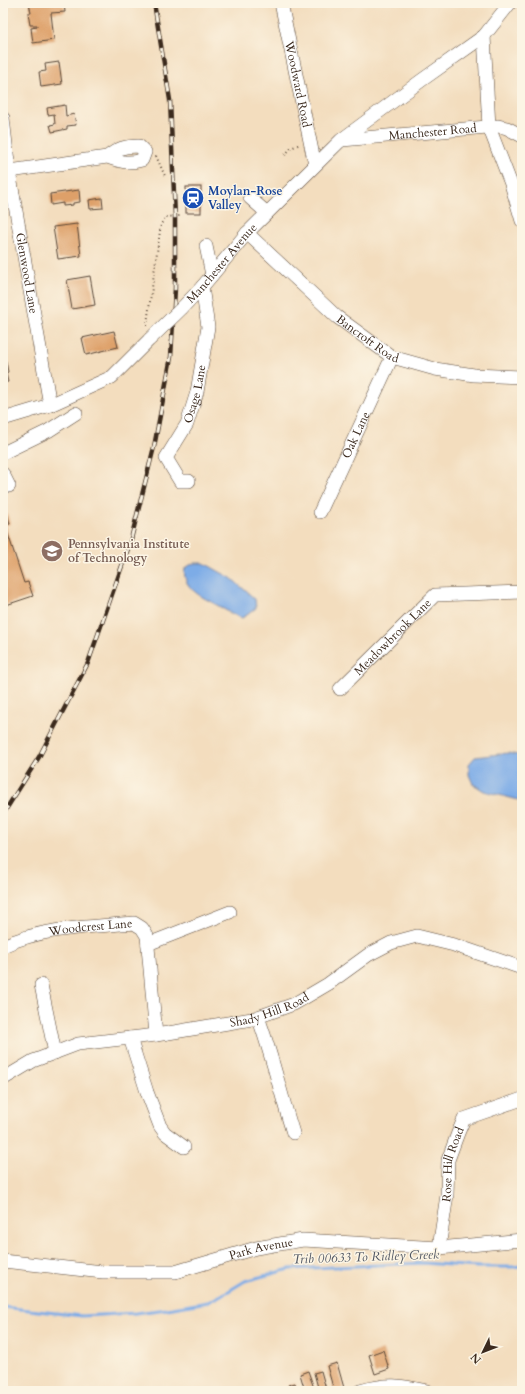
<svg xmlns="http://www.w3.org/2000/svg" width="525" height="1394" font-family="Cardo,serif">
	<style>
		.water { fill: #7dace7; stroke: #5c6b82 }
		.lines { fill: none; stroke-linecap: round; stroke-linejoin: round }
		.stream { stroke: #7dace7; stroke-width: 3 }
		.building { fill: #dea069 }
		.minor-casing { stroke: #574536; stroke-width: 14 }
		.path { stroke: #574536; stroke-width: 2; stroke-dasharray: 1 3; stroke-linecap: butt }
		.minor { stroke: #fff; stroke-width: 13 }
		.rail-casing { stroke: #3b2a1e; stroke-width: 4.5 }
		.rail { stroke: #fcf5e5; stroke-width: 3; stroke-dasharray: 9; stroke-linecap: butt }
		.minor-bridge-casing { stroke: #574536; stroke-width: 14; stroke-linecap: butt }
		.minor-bridge { stroke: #fff; stroke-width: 13 }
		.labels { text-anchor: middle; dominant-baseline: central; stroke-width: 3; stroke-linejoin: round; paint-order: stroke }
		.street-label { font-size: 12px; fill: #3b2a1e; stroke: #fcf5e5 }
		.transit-label { font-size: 12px; font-weight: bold; fill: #164399; stroke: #fcf5e5; text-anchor: start }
		.education-label { font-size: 12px; font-weight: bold; fill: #785e54; stroke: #fcf5e5; text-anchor: start }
		.water-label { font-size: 13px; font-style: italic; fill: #525864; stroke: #fcf5e5 }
	</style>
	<rect width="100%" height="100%" fill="#fcf5e5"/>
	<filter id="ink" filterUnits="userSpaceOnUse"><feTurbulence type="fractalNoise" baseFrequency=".025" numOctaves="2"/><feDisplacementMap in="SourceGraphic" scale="8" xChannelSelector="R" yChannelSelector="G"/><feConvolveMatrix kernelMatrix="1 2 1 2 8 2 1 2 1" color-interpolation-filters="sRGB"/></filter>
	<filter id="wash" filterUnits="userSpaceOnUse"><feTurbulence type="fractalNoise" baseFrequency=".012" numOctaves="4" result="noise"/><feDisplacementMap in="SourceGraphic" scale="16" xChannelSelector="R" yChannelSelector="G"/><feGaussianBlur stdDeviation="0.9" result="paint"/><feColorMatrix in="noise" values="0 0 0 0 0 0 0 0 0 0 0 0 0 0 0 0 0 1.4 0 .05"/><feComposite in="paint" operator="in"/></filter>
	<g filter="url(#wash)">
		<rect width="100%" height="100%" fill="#f3ddbe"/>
		<g class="water">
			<path d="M194,563H204L231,578L255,599L256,608L247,615L242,618C233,615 225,610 217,605C202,597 181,588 185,568Z"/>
			<polygon points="508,753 522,756 522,801 484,791 473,784 469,775 469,764 475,757"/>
		</g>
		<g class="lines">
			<polyline class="stream" points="3,1307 82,1316 136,1313 167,1309 208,1302 227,1292 245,1281 290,1269 423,1263 478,1267 512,1267 522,1266"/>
		</g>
		<g id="blocks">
			<g class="building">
				<polygon points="29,3 64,3 65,12 51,13 54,40 33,43 31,28 37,27 37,25 30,25 28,13 31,13"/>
				<polygon points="59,62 62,84 41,87 39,72 46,71 45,64"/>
				<polygon points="65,105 66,116 74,114 76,125 67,126 67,129 52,132 50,125 55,124 54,114 48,115 47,108"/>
				<rect x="186" y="187" width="15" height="26"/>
				<polygon points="79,190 80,202 73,203 73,205 63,206 63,203 51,205 50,194"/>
				<polygon points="102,198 103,208 90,209 89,200"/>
				<polygon points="77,224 81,256 58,259 53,227"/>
				<polygon points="90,276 95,305 72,309 67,280"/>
				<polygon points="114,331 118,347 86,355 82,338"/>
				<polygon points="6,361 8,372 6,373 8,382 3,383 3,362"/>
				<polygon points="7,513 10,524 5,525 24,583 28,582 33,596 3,606 3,515"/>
				<polygon points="383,1350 389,1369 375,1374 369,1355"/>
				<polygon points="337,1363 344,1388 334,1391 327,1366"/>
				<polygon points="308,1371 315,1391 305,1391 300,1374"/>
				<polygon points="321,1371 326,1389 319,1391 314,1373"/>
				<polygon points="295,1383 297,1391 290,1391 288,1385"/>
			</g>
		</g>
	</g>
	<g filter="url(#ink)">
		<use href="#blocks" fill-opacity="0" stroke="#574536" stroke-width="1"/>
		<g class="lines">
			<g class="minor-casing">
				<g id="minor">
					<path id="s1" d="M281,3L315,165"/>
					<polyline points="484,36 489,127 511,184 522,221"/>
					<path id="s2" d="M3,118L9,171L50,405"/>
					<path id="s3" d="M342,140L498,126L507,128L522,136"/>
					<path d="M3,172L107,157C121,162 128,164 142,160L145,152L139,146C124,146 119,148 107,157"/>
					<polyline points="250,198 267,213"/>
					<path id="s4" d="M247,233L337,317L392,357L435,369L474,375L522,377"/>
					<polyline points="206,246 212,275"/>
					<path id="s5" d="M182,308L202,287L247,233L341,140L422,80L484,36L510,3"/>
					<polyline points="3,419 50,405 112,377 150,339"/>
					<polyline points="3,453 48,431 76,413"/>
					<polyline points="3,474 9,486"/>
					<path id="s6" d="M189,481H180L166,458L187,424L197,392L208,327L202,287"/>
					<path id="s7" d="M320,512L392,357"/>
					<path id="s8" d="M340,689L435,595L522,592"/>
					<polyline points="148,944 230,912"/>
					<path id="s9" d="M3,946C44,927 91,927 134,923L142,928L147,936L156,1035"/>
					<polyline points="41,985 55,1053"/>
					<path d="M258,1017C272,1055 281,1095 293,1133"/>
					<polyline points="130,1038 147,1092 160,1126 165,1133 184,1147"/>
					<path id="s10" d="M3,1079L33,1061L78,1044L156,1035L252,1019L294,1004L328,984L368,955L391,943L417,936L454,945L522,968"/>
					<path id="s11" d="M439,1248L447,1195L448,1160L458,1133L464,1119L522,1099"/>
					<path id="s12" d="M3,1261L103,1272H175L256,1248L303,1240L439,1248L522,1240"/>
					<path d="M360,1391C387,1383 400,1385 427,1391"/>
				</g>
			</g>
			<g class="path">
				<polyline points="285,155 291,148 300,144"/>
				<polyline points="156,156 165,176"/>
				<polyline points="147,326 148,316 161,224 166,217 180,216"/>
			</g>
			<use href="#minor" class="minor"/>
			<g class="rail-casing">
				<polyline id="rail" points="3,814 39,757 88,663 130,543 154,447 171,357 175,288 175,217 170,100 154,3"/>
			</g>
			<use href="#rail" class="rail"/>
			<g class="minor-bridge-casing">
				<polyline id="minor-bridge" points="150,339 182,308"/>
			</g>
			<use href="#minor-bridge" class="minor-bridge"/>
		</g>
	</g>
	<defs>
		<g id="station-disc" transform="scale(1.15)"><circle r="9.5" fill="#1a4fb4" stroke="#fcf5e5"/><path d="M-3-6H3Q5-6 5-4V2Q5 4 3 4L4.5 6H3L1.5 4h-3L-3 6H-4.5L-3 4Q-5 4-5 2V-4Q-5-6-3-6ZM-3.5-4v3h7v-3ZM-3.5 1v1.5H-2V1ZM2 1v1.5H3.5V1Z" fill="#fff"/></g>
		<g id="school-disc" transform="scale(1.15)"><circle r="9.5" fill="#8d6e63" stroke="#fcf5e5"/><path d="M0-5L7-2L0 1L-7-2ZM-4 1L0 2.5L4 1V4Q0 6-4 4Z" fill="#fff"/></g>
	</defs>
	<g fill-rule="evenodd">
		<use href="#station-disc" x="193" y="198"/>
		<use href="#school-disc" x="52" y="551"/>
	</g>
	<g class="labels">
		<g class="street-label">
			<text stroke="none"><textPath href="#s1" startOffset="83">Woodward Road</textPath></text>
			<text stroke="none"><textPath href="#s3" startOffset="91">Manchester Road</textPath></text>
			<text stroke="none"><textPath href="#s5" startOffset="60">Manchester Avenue</textPath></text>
			<text stroke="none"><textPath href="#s2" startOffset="157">Glenwood Lane</textPath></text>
			<text stroke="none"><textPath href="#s4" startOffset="161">Bancroft Road</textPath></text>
			<text stroke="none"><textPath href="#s6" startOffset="107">Osage Lane</textPath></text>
			<text stroke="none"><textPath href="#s7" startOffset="85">Oak Lane</textPath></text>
			<text stroke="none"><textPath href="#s8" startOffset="74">Meadowbrook Lane</textPath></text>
			<text stroke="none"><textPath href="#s9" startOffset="90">Woodcrest Lane</textPath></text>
			<text stroke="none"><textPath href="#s10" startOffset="278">Shady Hill Road</textPath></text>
			<text stroke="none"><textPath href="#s11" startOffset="85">Rose Hill Road</textPath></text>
			<text stroke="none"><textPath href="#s12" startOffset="262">Park Avenue</textPath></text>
		</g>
		<g class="transit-label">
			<text x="208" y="191">Moylan-Rose<tspan x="208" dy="14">Valley</tspan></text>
		</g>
		<g class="education-label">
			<text x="68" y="544">Pennsylvania Institute<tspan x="68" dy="14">of Technology</tspan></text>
		</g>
		<g class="water-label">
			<text transform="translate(366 1257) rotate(-2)">Trib 00633 To Ridley Creek</text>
		</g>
	</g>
	<rect width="525" height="1394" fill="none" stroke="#fcf5e5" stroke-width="16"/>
	<g transform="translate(483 1352) rotate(227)" stroke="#fcf5e5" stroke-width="3" paint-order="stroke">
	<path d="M0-3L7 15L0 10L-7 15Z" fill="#3b2a1e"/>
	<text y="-6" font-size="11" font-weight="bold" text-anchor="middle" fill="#3b2a1e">N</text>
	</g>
</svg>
